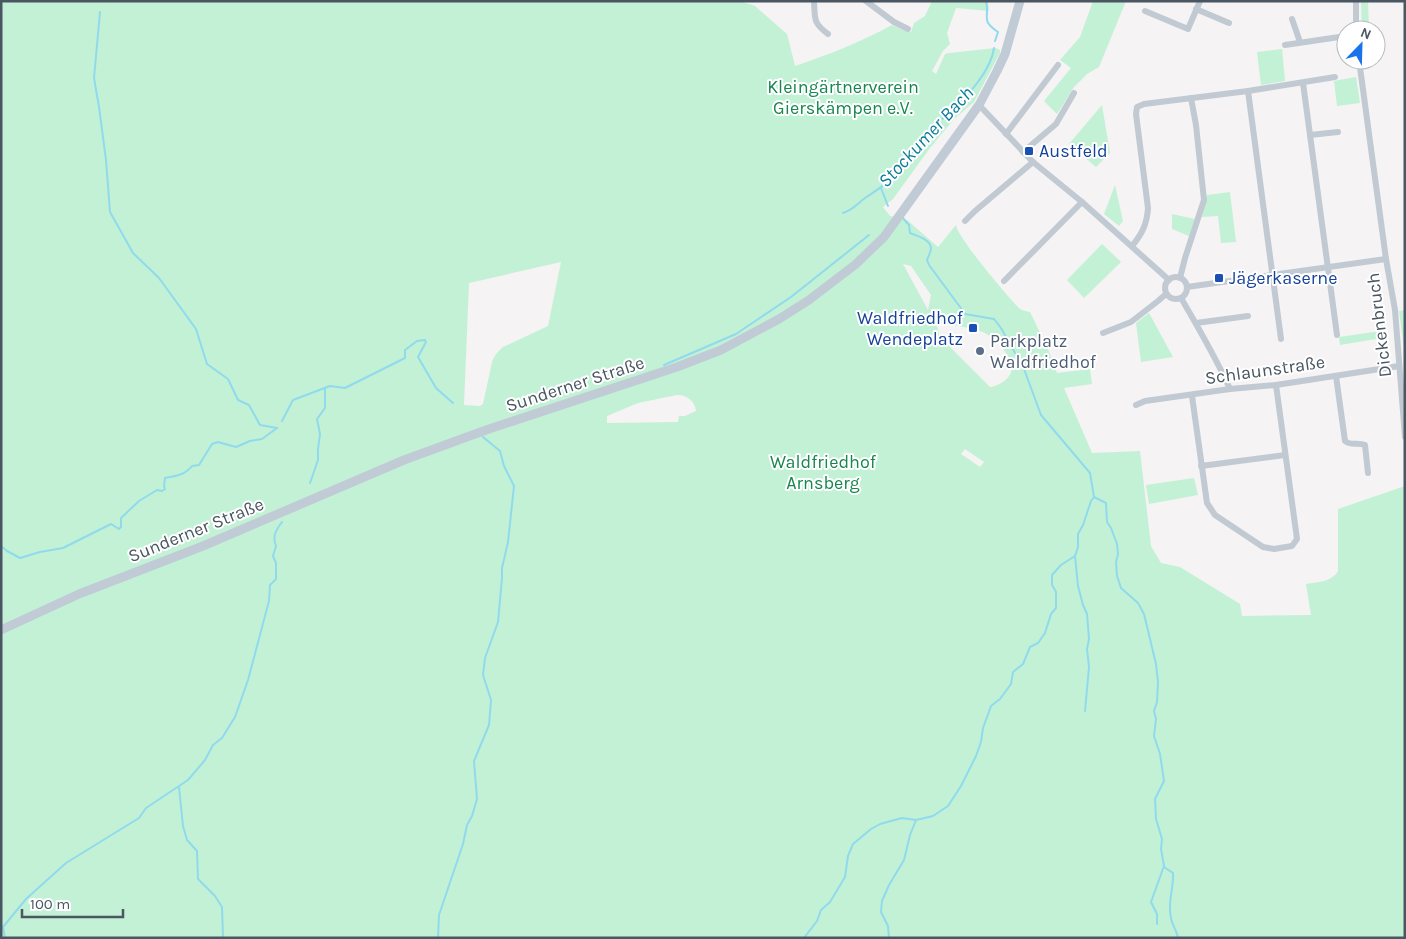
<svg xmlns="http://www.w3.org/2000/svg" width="1406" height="939" font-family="Karla,sans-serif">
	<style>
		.green { fill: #c3f1d5; fill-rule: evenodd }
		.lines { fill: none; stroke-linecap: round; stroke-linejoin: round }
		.stream { stroke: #90daee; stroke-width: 2 }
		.street { stroke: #c1cad2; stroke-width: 6 }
		.secondary { stroke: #c1cbd6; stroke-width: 9 }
		.transit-dot { fill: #1a4fb4; stroke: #fff; stroke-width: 2 }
		.service-dot { fill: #5c6f8a; stroke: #fff; stroke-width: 2 }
		.labels { text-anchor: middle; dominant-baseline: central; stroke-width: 4; stroke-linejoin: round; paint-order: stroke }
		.park-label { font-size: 18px; fill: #17864f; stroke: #fff }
		.transit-label { font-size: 18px; fill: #164399; stroke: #fff; text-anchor: start }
		.street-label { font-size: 18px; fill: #4a5661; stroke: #fff }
		.service-label { font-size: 18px; fill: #4e5e75; stroke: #fff; text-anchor: start }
		.water-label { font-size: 19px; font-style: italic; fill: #0c7c9b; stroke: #fff }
	</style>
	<rect width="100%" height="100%" fill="#f5f3f3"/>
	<g class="green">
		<path d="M1,1H740L755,6L787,34L795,66C828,55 861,42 892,25L905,31L911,32L914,23L925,16L932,1H988L989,11L956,8L947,33L950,44L943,51L932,71L936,74L945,54L949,53L996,48L1000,50V53L974,102L954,119L930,148L893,199L883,207L890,216L907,220L938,247L956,225C957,237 1008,297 1019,308C1022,311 1026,311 1030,312L1048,349L1057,373L1090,369L1092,384L1064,388L1092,453L1140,451L1151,546L1161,563L1180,567L1240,604L1242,616L1311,615L1306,584C1317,582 1332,582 1338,571V509L1405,486L1404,938H1ZM561,262L548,326L503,347C498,351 494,356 492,362L483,404L480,406L464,405L469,283ZM903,264L911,266L931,295L928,310ZM935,319C942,321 950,325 958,326C981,330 997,334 1008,357C1011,363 1014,369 1009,376C1006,381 996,387 990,387L940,337ZM677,395C687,395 695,401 696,411L685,416H679L678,422L607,423V416L638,403ZM965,449L984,462L980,467L961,454Z"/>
		<polygon points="1093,1 1126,1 1099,67 1087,74 1074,87 1057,114 1044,101 1071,68 1060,60 1080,37"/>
		<polygon points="1361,1 1368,1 1369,30 1362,30"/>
		<polygon points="1282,49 1285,81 1261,85 1257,52"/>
		<polygon points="1356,77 1360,103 1337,106 1334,81"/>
		<polygon points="1102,105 1110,153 1096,167 1069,144"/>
		<polygon points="1115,185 1123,221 1119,226 1104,214"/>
		<polygon points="1230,192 1236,242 1221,243 1218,216 1202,217 1207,195"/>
		<polygon points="1172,214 1195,219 1189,236 1172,229"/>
		<polygon points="1102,244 1121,262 1084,298 1067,280"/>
		<polygon points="1405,310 1405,356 1399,311"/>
		<polygon points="1149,313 1173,357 1141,362 1136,323"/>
		<polygon points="1381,331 1382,338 1340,345 1339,337"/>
		<polygon points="1194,478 1198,495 1149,504 1146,485"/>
	</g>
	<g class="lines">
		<g class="stream">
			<path d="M986,1C990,18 980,20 998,32L995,41"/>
			<polyline points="100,12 94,78 99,107 106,160 110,212 133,253 159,278 196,329 207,364 228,379 238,400 249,405 260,425 277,428"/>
			<polyline points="881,188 888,206"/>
			<path d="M843,213C853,210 857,204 865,198C877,190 889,183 898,172C910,157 920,140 933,126C939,120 946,117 952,112C967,96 991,71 994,48"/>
			<path d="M902,217L909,225L910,233C917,236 930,239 931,248C931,252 928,257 927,260L929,265L963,311"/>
			<polyline points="664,365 736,334 791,297 869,235"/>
			<polyline points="282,421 293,400 330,386 345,388 405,358 405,350 417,341 425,340 426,342 418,357 436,388 453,403"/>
			<polyline points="310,483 318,460 318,449 320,434 317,419 325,408 325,388"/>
			<polyline points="1094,497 1106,503 1107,522 1111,528 1117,544 1118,554 1116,562 1117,576 1121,588 1138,603 1144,614 1156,664 1158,682 1157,702 1154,711 1156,719 1154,736 1160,754 1164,781 1155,799 1156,819 1162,839 1161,849 1164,866 1151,902 1157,914 1157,924"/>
			<path d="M1,546L7,551L20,558L40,552L63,548L111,524L119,529L121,527V518L139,501L157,490L162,491L165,489L164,486L165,478C176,476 185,475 192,466L199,465L212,444L218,442L236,447L250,441L262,439L277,428"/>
			<polyline points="1075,556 1078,586 1083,605 1087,614 1089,639 1087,649 1089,667 1085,711"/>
			<polyline points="179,787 183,826 187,840 197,851 198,879 215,896 222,907 223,938"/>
			<path d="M1164,867L1173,873C1174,888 1167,903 1171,918C1172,925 1177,931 1178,938"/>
			<path d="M5,938L3,927L26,899L66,863L139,818L146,808L188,780L205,760L213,745L222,738L235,717L248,680L269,601L270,585L276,579V563L273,556L276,546C272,536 276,530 282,522"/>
			<polyline points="438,938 439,915 463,844 467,825 472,816 477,799 474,761 489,725 491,700 483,675 485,658 498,622 502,578 502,568 508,542 514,486 504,466 500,451 483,437"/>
			<polyline points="804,938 817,921 821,910 830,902 845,877 848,856 853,844 871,829 880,824 902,818 916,820 933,816 948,806 961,786 976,756 981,742 983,728 991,706 1000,699 1011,684 1013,672 1023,664 1030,647 1038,643 1045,633 1051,614 1056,608 1056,592 1052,585 1052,575 1061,565 1075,556 1078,547 1078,534 1083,525 1091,501 1094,497 1090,473 1041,415 1024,369 1001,328 994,319 965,314 964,312"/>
			<polyline points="889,938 888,926 881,912 882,901 889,885 904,860 910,835 916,820"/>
		</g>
		<g class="street">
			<path d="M814,1C815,19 813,23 828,34"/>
			<polyline points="866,1 894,22 908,29"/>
			<polyline points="1356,1 1356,30"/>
			<polyline points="1196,9 1229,23"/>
			<polyline points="1145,11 1188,29 1200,1"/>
			<polyline points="1292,19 1300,42"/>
			<polyline points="1285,45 1346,36"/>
			<polyline points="1359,60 1386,259 1395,310 1405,437"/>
			<polyline points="1303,83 1337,335"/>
			<polyline points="1248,91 1281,339"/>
			<polyline points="979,105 1033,162 1082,202 1169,280"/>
			<polyline points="1006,134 1058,65"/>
			<polyline points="1310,135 1338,132"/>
			<polyline points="1023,152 1056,124 1074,93"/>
			<polyline points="965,221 975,211 1033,162"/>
			<path d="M1132,246C1142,234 1147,224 1148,208L1136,114L1137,107L1144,104L1248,91L1335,77"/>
			<circle cx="1176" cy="288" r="11"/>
			<polyline points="1180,278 1185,258 1204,200 1196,125 1191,98"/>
			<polyline points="1004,281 1082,202"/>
			<polyline points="1187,287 1386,259"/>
			<path d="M1181,298C1198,327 1216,358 1230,389"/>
			<polyline points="1196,323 1248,316"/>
			<polyline points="1103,333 1131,322 1158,301 1166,294"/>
			<path d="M1336,376L1345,441C1350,446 1359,442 1365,445L1368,473"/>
			<polyline points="1192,396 1207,503 1215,515 1263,547 1274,549 1292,546 1297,539 1276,385"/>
			<polyline points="1136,405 1145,401 1230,389 1276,385 1399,366"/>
			<polyline points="1201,466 1285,455"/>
		</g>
		<polyline class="secondary" points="1,630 79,594 203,546 404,460 486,430 677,367 721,350 779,319 809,300 856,264 884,237 979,105 997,71 1005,54 1020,1"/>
	</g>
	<g class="transit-dot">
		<rect x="1024" y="146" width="10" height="10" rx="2.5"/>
		<rect x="1214" y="273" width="10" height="10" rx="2.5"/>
		<rect x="968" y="323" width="10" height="10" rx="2.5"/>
	</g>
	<circle class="service-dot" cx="980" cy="351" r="5"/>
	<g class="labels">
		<g class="park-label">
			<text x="843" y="87">Kleingärtnerverein<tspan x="843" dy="21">Gierskämpen e.V.</tspan></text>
			<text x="823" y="462">Waldfriedhof<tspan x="823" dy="21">Arnsberg</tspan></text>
		</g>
		<g class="transit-label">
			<text x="1039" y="151">Austfeld</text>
			<text x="1229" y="278">Jägerkaserne</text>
			<text x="963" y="318" text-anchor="end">Waldfriedhof<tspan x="963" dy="21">Wendeplatz</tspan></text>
		</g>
		<g class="street-label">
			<text transform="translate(1379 325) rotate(-97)">Dickenbruch</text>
			<text transform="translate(1265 370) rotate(-8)">Schlaunstraße</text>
			<text transform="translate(575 384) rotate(-18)">Sunderner Straße</text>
			<text transform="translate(196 530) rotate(-22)">Sunderner Straße</text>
		</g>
		<g class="service-label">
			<text x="990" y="341">Parkplatz<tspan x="990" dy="21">Waldfriedhof</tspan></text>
		</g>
		<g class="water-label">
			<text transform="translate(926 137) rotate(-47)">Stockumer Bach</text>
		</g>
	</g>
	<rect width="1406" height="939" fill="none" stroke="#4a5661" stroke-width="5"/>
	<g transform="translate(1361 45) rotate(23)"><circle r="24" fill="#ffffff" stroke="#b7bbc0"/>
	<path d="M0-4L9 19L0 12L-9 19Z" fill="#1a73e8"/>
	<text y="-8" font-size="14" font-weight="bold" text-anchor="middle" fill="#4a5661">N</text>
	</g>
	<path d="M22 909v8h101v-8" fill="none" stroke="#4a5661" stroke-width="2.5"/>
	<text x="30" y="909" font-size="15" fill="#4a5661" stroke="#ffffff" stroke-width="4" paint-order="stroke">100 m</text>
</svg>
